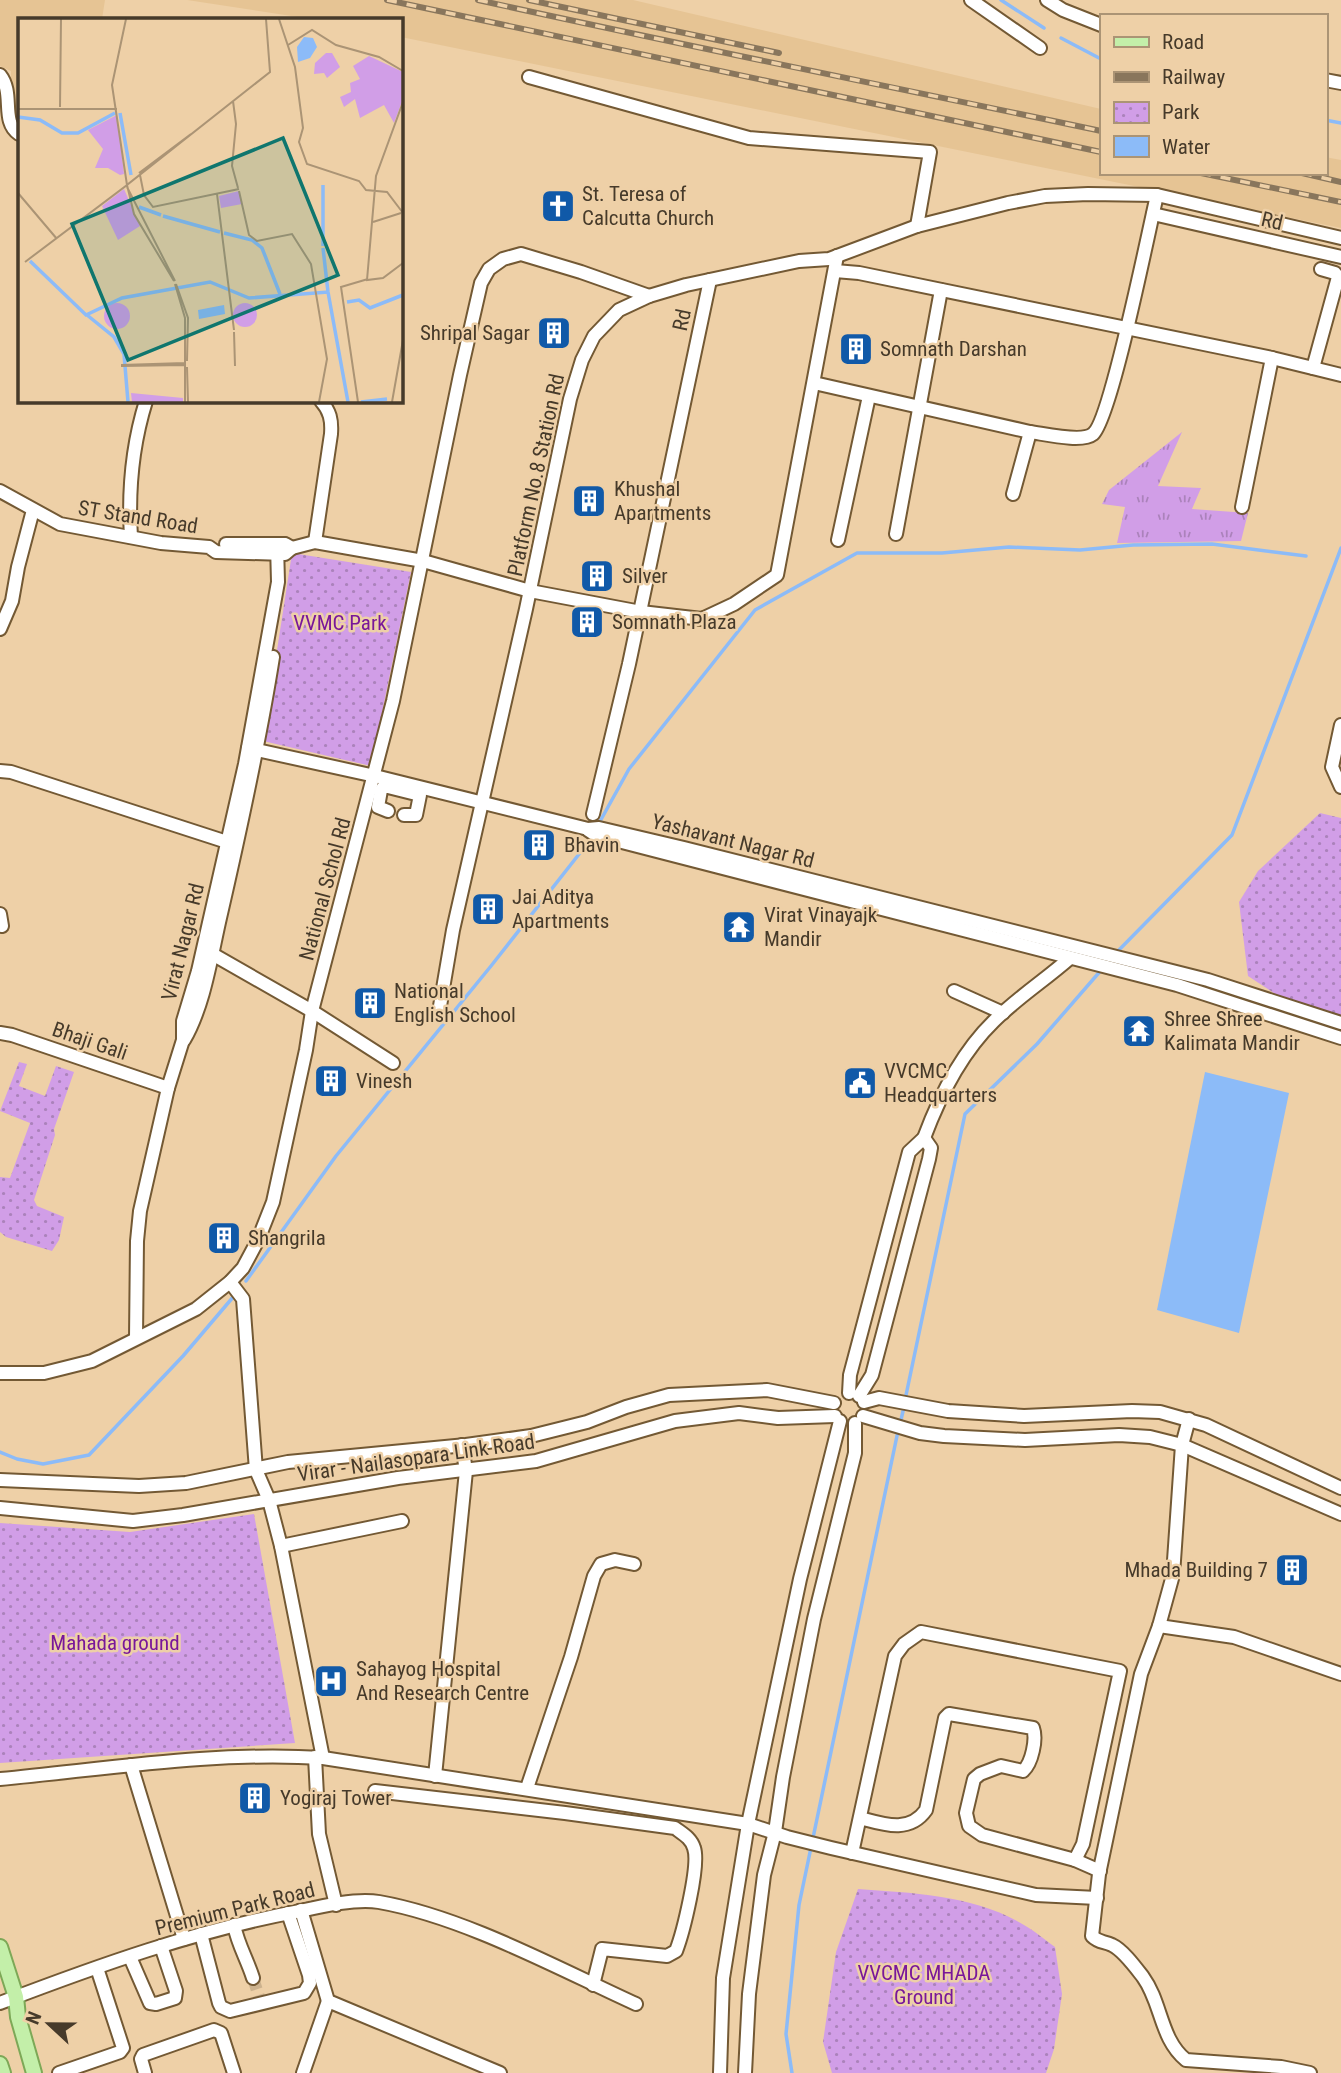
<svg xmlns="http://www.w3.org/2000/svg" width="1341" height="2073" font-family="'Roboto Condensed',sans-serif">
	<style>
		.built { fill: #e6c494 }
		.grass { fill: url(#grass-tufts) }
		.park { fill: url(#park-dots) }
		.water { fill: #8cbbf8 }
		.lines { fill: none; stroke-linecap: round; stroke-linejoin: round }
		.stream { stroke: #8cbbf8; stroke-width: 3.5 }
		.minor-tunnel { stroke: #ccb28e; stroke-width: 12; stroke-dasharray: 12 6; stroke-linecap: butt }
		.minor-casing { stroke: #735934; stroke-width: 16 }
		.major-casing { stroke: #7da857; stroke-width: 18 }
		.minor { stroke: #fff; stroke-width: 12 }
		.major { stroke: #c3efa9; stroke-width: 14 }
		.rail-casing { stroke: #89765c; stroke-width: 6 }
		.rail { stroke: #eed0a7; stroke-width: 3.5; stroke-dasharray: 10; stroke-linecap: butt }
		.labels { text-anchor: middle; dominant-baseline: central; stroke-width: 5; stroke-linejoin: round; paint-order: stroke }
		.poi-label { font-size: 21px; fill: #463a2a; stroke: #eed0a7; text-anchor: start }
		.street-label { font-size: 21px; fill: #463a2a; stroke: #eed0a7 }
		.park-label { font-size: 21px; fill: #79179a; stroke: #eed0a7 }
		.inset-river { fill: none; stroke: #8cbbf8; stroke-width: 3.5 }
		.inset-road { fill: none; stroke: #ab9475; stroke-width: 2 }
		.view { fill: #0f766e; fill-opacity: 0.15; stroke: #0f766e; stroke-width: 3.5 }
		.inset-edge { fill: none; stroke: #463a2a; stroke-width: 3.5 }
	</style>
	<defs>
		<pattern id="grass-tufts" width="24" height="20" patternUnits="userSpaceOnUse" patternTransform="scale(1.75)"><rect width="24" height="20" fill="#d19ee7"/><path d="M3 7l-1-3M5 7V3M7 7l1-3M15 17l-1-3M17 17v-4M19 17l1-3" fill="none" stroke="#ab82bb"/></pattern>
		<pattern id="park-dots" width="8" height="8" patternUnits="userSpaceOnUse" patternTransform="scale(1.75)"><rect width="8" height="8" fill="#d19ee7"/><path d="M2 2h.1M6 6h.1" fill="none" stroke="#ab82bb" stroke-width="1.8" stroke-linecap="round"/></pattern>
	</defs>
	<rect width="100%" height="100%" fill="#eed0a7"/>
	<g class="built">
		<polygon points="0,0 105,0 102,19 19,19 19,123 14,121 11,107 11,71 0,66"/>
		<polygon points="187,0 633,0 1101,109 1101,173 1325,173 1325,157 1341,160 1341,228 401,37 401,19 311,19"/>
	</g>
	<polygon class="grass" points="1182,432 1158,486 1201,488 1192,509 1248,513 1241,541 1117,543 1125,507 1102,504 1109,490"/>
	<g class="park">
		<polygon points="292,553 411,572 371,766 263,741"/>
		<polygon points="1320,813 1341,818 1341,1019 1306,1014 1248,976 1239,902 1258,871"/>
		<polygon points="19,1062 27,1064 19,1086 45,1096 56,1066 74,1072 54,1129 55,1135 34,1200 37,1206 64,1217 59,1240 52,1251 6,1237 0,1232 0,1177 10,1178 30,1123 0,1111"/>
		<polygon points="254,1514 295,1743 0,1763 0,1523 130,1532"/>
		<path d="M858,1889C913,1893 975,1895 1024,1925C1035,1931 1045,1940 1055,1947L1062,1994L1054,2049L1046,2073H832L823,2042L836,1952Z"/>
	</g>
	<polygon class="water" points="1205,1072 1289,1093 1239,1333 1157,1310"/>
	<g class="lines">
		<g class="stream">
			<polyline points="1001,0 1044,28"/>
			<polyline points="1061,38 1101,59"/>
			<polyline points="1325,120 1341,123"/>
			<polyline points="598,825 629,769 755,610 857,553 942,553 1009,547 1080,550 1133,545 1212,544 1306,556"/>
			<polyline points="1115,954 1232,835 1341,548"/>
			<polyline points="246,1281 336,1156 491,966 587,844"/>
			<polyline points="905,1400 965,1114 1037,1044 1103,968"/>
			<polyline points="900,1424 904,1407"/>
			<polyline points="0,1452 17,1459 43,1464 89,1455 183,1356 234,1296"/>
			<polyline points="792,2073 786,2034 799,1905 898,1431"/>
		</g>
		<polyline class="minor-tunnel" points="253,1978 260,2000"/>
		<g class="minor-casing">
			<g id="minor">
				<polyline points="971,0 1040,48"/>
				<polyline points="1047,0 1063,10 1101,25"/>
				<path d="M0,75C15,94 0,121 19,134"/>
				<polyline points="529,77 749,138 930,152 917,226"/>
				<polyline points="1325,80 1341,83"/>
				<polyline points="1153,214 1341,257"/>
				<polyline points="835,271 859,273 1272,358 1341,375"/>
				<polyline points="1313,368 1338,277 1335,273 1321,269"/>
				<polyline points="814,383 1030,432"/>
				<polyline points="0,491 60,524 161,543 209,547 216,552 285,554 292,548 285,544"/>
				<path d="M1013,494L1030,432C1045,434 1082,443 1093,434C1111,419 1149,229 1157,195"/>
				<polyline points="1242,507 1272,358"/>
				<polyline points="896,534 941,290"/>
				<path d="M131,537C128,490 132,446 146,401"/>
				<polyline points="838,540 869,396"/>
				<path d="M315,542L331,434C332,420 330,411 321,401"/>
				<polyline points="226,544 284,544"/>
				<polyline points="292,548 315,542 423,561 530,591 641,612 702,619 734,604 777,575 837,256"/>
				<polyline points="0,629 12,601 18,567 33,510"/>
				<polyline points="1341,725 1332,767 1341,787"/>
				<polyline points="248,748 375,776 588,829 599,828 684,848 1208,980 1341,1023"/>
				<polyline points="0,771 11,772 227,842"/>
				<polyline points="388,811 378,807 381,790 384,786 420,795 416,815 404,815"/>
				<polyline points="593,814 629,664 710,280"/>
				<polyline points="588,830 597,836 614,840 1177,985 1341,1038"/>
				<polyline points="0,914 2,926"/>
				<polyline points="207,951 312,1011 393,1063"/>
				<polyline points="954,991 1003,1013"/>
				<polyline points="440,1006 453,930 526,609 570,399 582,360 594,336 619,310 649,296 686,285 799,261 829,259 917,226 1008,203 1045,196 1088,194 1157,195 1341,238"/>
				<polyline points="0,1033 12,1035 168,1088"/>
				<path d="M184,1040C204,1006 211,957 220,918C240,831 259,745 273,657"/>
				<path d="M924,1138C940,1095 961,1053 994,1021C1017,998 1045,980 1070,958"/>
				<polyline points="230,1282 243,1299 256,1470 269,1500 281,1546 323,1758"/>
				<polyline points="136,1338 137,1241 140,1211 168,1088 183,1040 183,1021 198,971 245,764 278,582 277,545"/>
				<polyline points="0,1373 44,1373 92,1361 196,1309 230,1282 243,1268 258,1240 273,1202 306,1050 312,1011 393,701 460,375 481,283 489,269 503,259 521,254 581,272 649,296"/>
				<polyline points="849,1393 850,1375 909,1152 924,1138 931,1148 929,1159 872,1375 859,1396"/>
				<polyline points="864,1402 879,1398 948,1411 1024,1416 1132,1411 1160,1412 1206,1425 1341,1488"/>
				<polyline points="863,1416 920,1433 944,1436 1025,1440 1119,1435 1150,1437 1182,1445 1341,1514"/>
				<path d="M1189,1419L1182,1445L1173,1575L1159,1626L1141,1674L1099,1874L1092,1936C1099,1943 1104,1941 1112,1945C1123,1950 1136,1968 1143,1977C1162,2003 1160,2039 1186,2060L1281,2067L1310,2073"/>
				<polyline points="0,1480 139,1486 186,1483 288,1462 466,1445 531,1436 587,1422 626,1407 669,1395 767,1390 834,1403"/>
				<polyline points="0,1508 133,1521 183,1515 398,1478 536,1461 675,1421 739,1413 778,1418 835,1416"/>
				<polyline points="281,1546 402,1521"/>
				<polyline points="1159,1626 1234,1637 1341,1674"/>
				<polyline points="315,1757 319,1834 336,1905"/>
				<polyline points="131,1765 184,1939"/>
				<polyline points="435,1776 466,1471 462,1445"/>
				<path d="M0,1779C107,1769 215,1751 323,1758L748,1824L787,1837L831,1848L1036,1895L1097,1898"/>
				<polyline points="527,1788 571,1657 594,1576 601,1564 615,1560 634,1564"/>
				<path d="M375,1791L565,1813L675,1828C683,1834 691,1838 694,1848C700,1865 683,1933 676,1951L667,1956L602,1949L593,1985"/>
				<path d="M852,1853L895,1656L904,1644L921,1632L1120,1671L1083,1844L1075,1860L982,1835L969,1826L966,1813L974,1779L980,1774L1001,1766L1023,1771C1032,1763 1037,1739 1033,1728L949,1714L945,1718L926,1810C909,1834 883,1824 860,1818"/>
				<polyline points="1075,1860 1100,1871"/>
				<polyline points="301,1910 328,2001 500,2073"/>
				<path d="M234,1925C238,1945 247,1959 253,1978"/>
				<polyline points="201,1934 219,2003 221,2007 230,2011 304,1993 310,1983 309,1975 288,1913"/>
				<polyline points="130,1957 150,2003 156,2004 175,1998 176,1991 161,1946"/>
				<path d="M0,2003C97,1966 197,1930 300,1911C322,1906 357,1898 379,1902C464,1917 557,1968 636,2004"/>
				<polyline points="59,2073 120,2052 123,2048 97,1968"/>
				<polyline points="145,2073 141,2059 143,2055 214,2030 221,2033 234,2073"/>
				<polyline points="303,2073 328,2001"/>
				<polyline points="720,2073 723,1978 748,1824 800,1579 840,1421"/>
				<polyline points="745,2073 749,1994 764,1875 775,1832 783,1777 814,1619 855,1453 855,1423"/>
			</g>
		</g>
		<g class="major-casing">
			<g id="major">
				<polyline points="0,1947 16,1997 18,2017 34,2073"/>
				<polyline points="0,2064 3,2073"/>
			</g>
		</g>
		<use href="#minor" class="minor"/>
		<use href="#major" class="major"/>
		<g class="rail-casing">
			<g id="rail">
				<polyline points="387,0 1101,152"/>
				<path d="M478,0C685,46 894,87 1101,131"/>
				<polyline points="529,0 779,53"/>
				<polyline points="1201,173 1341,202"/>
				<polyline points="1302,173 1341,182"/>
			</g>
		</g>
		<use href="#rail" class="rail"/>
	</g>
	<defs>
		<g id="church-square" transform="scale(1.75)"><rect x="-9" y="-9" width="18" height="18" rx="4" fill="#1059a8" stroke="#eed0a7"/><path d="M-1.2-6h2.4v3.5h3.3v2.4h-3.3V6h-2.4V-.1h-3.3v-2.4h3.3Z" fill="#fff"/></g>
		<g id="building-square" transform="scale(1.75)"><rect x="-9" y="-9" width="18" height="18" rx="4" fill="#1059a8" stroke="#eed0a7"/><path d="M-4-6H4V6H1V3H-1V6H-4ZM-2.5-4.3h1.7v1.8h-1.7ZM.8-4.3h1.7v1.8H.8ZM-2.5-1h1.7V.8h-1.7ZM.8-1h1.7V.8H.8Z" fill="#fff"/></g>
		<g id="temple-square" transform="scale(1.75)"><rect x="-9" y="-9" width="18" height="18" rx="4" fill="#1059a8" stroke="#eed0a7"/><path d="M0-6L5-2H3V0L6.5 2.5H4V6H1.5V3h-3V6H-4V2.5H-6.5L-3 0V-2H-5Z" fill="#fff"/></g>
		<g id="civic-square" transform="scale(1.75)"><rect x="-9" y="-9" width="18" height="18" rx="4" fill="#1059a8" stroke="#eed0a7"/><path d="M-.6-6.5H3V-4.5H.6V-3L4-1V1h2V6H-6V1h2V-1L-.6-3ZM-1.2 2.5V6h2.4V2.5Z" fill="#fff"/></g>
		<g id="hospital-square" transform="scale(1.75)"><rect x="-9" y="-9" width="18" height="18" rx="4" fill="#1059a8" stroke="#eed0a7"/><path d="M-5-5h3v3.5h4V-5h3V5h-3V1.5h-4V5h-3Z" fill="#fff"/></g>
	</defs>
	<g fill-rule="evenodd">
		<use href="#church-square" x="558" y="206"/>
		<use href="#building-square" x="554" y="333"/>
		<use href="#building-square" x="856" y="349"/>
		<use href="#building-square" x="589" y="501"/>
		<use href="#building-square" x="597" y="576"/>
		<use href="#building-square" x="587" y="622"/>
		<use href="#building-square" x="539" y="845"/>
		<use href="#building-square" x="488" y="909"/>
		<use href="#temple-square" x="739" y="927"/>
		<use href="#building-square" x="370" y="1003"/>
		<use href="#temple-square" x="1139" y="1031"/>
		<use href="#building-square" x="331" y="1081"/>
		<use href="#civic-square" x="860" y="1083"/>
		<use href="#building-square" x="224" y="1238"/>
		<use href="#building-square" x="1292" y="1570"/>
		<use href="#hospital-square" x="331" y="1681"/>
		<use href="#building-square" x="255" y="1798"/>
	</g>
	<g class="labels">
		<g class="poi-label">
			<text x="582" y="194">St. Teresa of<tspan x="582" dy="24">Calcutta Church</tspan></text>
			<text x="530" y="333" text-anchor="end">Shripal Sagar</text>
			<text x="880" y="349">Somnath Darshan</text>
			<text x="614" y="489">Khushal<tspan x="614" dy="24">Apartments</tspan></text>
			<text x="622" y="576">Silver</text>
			<text x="612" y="622">Somnath Plaza</text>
			<text x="564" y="845">Bhavin</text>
			<text x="512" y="897">Jai Aditya<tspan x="512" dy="24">Apartments</tspan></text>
			<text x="764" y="915">Virat Vinayajk<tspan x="764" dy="24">Mandir</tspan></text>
			<text x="394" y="991">National<tspan x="394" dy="24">English School</tspan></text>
			<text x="1164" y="1019">Shree Shree<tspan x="1164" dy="24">Kalimata Mandir</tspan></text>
			<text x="884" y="1071">VVCMC<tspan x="884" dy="24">Headquarters</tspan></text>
			<text x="356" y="1081">Vinesh</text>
			<text x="248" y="1238">Shangrila</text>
			<text x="1268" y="1570" text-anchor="end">Mhada Building 7</text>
			<text x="356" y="1669">Sahayog Hospital<tspan x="356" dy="24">And Research Centre</tspan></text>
			<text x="280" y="1798">Yogiraj Tower</text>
		</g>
		<g class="street-label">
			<text transform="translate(1272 221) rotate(13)">Rd</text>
			<text transform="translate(682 320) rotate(-78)">Rd</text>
			<text transform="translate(536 475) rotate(-78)">Platform No.8 Station Rd</text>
			<text transform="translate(138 517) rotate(9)">ST Stand Road</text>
			<text transform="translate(733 841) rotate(14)">Yashavant Nagar Rd</text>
			<text transform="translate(325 889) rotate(-75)">National Schol Rd</text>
			<text transform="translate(183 942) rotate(-76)">Virat Nagar Rd</text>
			<text transform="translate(90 1041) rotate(19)">Bhaji Gali</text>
			<text transform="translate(416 1458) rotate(-8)">Virar - Nailasopara Link Road</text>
			<text transform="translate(235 1909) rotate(-14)">Premium Park Road</text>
		</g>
		<g class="park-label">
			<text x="340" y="623">VVMC Park</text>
			<text x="115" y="1643">Mahada ground</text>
			<text x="924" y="1973">VVCMC MHADA<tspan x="924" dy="24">Ground</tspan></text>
		</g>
	</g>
	<g transform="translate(18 18)">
		<rect width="385" height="385" fill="#eed0a7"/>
		<path d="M308,35H314L322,49L309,60L306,55L296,56L297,45ZM351,38L385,54V81L376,105L366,87L342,100L337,81L326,89L322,79L333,74L332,65L342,61L335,48Z" fill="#d19ee7"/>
		<path d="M99,97L106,156L102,157L90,150H77L85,131L70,112ZM106,171L122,208L100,222L84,188ZM221,173L224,186L203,190L201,178ZM86 298a13 13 0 1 1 26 0a13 13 0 1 1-26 0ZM215 297a12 12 0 1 1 24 0a12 12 0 1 1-24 0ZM113,375L165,380V384H114Z" fill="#d19ee7"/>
		<path d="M286,19L295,20L299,29L292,40L280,44L279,29ZM206,287L207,296L181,301L180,292Z" fill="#8cbbf8"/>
		<path class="inset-river" d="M102,95L113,157M0,99L22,102L44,115H60L97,95M305,167V228M121,189L143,197M145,198L202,214M206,215L234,222L244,230L262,276M305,230L310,274M12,243L68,297L104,280L192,264L231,280L310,274L330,384M329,284L341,282L352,290L385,277M69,297L96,319L106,336L110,384M343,384L369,381"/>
		<path class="inset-road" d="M261,1L277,49L285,110L281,124L289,146L341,163L348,172L369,174L385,195M270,27L294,12L318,27L361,39L385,53M215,83L218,106L214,148L220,170M385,84L358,158L349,262L365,260L385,245M42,89L43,1M0,91H99M121,155L173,116M122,157L126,177L135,189L221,171M109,169L157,263M221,173L231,217L239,223L274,216L293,246L309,341L301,384M0,175L39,221M199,176L216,312M355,204L383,195M7,244L109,167L94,67L108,1M156,263L116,196L109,167L252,54L248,1M158,266L170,300L169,343M216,314L217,348M103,347L167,345V300L157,266M103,348L167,347V384M169,349L170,384M340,384L323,269L350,261M374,384L385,322"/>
		<path class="view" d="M265,120L320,257L110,342L54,206Z"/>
		<rect width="385" height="385" class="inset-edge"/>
	</g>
	<rect x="1100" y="14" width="228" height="161" fill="#eed0a7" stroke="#ab9475" stroke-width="2"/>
	<rect x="1114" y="37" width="35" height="10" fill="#c3efa9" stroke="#ab9475" stroke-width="2"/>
	<text x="1162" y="49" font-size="21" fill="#463a2a">Road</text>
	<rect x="1114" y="72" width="35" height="10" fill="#89765c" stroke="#ab9475" stroke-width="2"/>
	<text x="1162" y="84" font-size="21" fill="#463a2a">Railway</text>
	<rect x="1114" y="102" width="35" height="21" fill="url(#park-dots)" stroke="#ab9475" stroke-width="2"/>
	<text x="1162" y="119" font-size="21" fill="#463a2a">Park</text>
	<rect x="1114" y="136" width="35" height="21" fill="#8cbbf8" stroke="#ab9475" stroke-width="2"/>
	<text x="1162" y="154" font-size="21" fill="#463a2a">Water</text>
	<g transform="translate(49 2024) rotate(292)" stroke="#eed0a7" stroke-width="5" paint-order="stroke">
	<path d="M0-5L12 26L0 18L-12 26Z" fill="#463a2a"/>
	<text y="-10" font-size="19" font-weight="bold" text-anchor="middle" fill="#463a2a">N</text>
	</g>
</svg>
